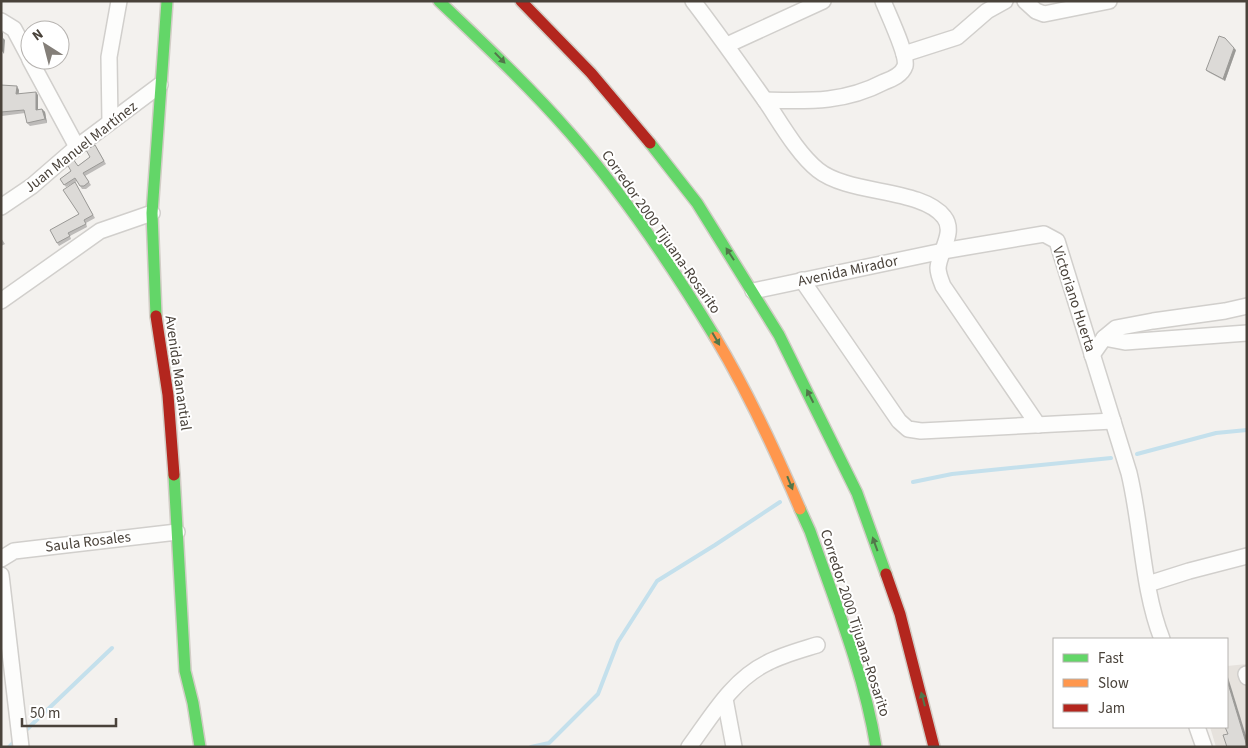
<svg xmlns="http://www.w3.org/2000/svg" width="1248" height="748" font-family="'Source Sans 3',sans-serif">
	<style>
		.residential { fill: #e6e2dd }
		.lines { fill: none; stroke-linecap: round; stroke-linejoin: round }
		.stream { stroke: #c4e0ec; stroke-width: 4 }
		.street-casing { stroke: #d1cfcc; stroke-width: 18 }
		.fast-casing { stroke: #d2cdc6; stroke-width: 14 }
		.slow-casing { stroke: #d2cdc6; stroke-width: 14 }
		.jam-casing { stroke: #d2cdc6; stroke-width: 14 }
		.street { stroke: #fdfdfc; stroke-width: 15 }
		.fast { stroke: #63d668; stroke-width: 11 }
		.slow { stroke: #ff974d; stroke-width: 11 }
		.jam { stroke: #b3261e; stroke-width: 11 }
		.wall { fill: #bdbbb9 }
		.shaded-wall { fill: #9a9996 }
		.building { fill: #dcdad7; stroke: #9a9996 }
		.oneway { fill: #52764a }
		.labels { text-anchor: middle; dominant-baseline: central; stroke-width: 4; stroke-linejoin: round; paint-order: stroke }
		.street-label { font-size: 15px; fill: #49423a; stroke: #fff }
	</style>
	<rect width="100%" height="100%" fill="#f3f1ee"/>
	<polygon class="residential" points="1247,664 1247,747 1216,747 1210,727 1227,727 1227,666"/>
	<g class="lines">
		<g class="stream">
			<polyline points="1137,454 1216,433 1247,430"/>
			<polyline points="913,482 952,474 1111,458"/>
			<polyline points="23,733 112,648"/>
			<polyline points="9,747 16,740"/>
			<polyline points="531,747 549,743 598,694 618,642 657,581 715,545 780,502"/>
		</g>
		<g class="street-casing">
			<g id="street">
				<path d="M693,1C719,35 743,69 767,103C781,124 798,154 818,170C849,195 922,188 944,217C956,232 939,252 938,268C938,273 941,281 943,286L1038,425"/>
				<polyline points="1025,1 1036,11 1044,14 1109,1"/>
				<polyline points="1,21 14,29 30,59"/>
				<polyline points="727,45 823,1"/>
				<polyline points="904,54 957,37 987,11 1005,1"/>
				<polyline points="30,60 77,147"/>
				<path d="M765,100C808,101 844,103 884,82C892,79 902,75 905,66C908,55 888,14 883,1"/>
				<polyline points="110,122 109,57 119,1"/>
				<polyline points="1,207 32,186 77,147 160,85"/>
				<polyline points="802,280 899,421 908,429 921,431 1113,421"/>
				<path d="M753,291L943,251L1044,234L1057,241L1129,473C1142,527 1142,588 1162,639"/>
				<polyline points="1,301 100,231 152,213"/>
				<polyline points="1104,338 1125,342 1247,333"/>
				<polyline points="1092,355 1104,338 1116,328 1153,321 1225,311 1247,306"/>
				<polyline points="1,559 14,551 177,532"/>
				<polyline points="1,575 21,747"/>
				<polyline points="1148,584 1189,571 1247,556"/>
				<polyline points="1246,674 1247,677"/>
				<polyline points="725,699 734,747"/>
				<polyline points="1197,727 1204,747"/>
				<path d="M689,747C711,717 732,680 767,663C782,655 801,650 817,645"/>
			</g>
		</g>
		<g class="fast-casing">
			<g id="fast">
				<path d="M439,1C484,44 529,86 570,133C625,196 672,266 715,337"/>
				<polyline points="650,143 697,203 779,335 857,493 886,574"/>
				<polyline points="156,316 152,213 167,1"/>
				<polyline points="174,475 185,671 193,703 200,747"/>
				<path d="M800,509L810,531C835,602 864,673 876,747"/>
			</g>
		</g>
		<g class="slow-casing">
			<path id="slow" d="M715,337C748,392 775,450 800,509"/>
		</g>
		<g class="jam-casing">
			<g id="jam">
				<polyline points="521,1 591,73 650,143"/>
				<polyline points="156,316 168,395 174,475"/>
				<polyline points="886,574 900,614 934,747"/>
			</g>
		</g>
		<use href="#street" class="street"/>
		<use href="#fast" class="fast"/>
		<use href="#slow" class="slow"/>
		<use href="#jam" class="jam"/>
	</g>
	<g class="wall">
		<polygon points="1236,50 1225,81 1208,72 1206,70"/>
		<polygon points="1,85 19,90 19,94 38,95 38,109 42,109 45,112 47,123 30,126 27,123 25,113 2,116 1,115"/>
		<polygon points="95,145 106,164 85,176 91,185 86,189 82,189 77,181 66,187 60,179 90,157"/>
		<polygon points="76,185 95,218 86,223 87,227 70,236 71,239 59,246 57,243 79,214"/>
		<polygon points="1,238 5,244 1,246"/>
	</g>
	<g class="shaded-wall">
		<polygon points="1,31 3,33 3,38 5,40 4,54 2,51"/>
		<polygon points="1234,48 1236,50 1225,81 1223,79"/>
		<polygon points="17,86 19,90 18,97 16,94"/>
		<polygon points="36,92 38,95 38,113 36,110"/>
		<polygon points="42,109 45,112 47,123 45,119"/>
		<polygon points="1227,674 1247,739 1247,746 1227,680"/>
	</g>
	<g class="building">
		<polygon points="1219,36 1225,38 1234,48 1223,79 1206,70"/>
		<rect x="1" y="37" width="1" height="14"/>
		<polygon points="1,85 17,86 16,94 36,92 36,110 42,109 45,119 27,123 24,110 1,112"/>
		<polygon points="95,145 104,161 83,173 89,182 84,186 80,186 75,178 64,185 60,179 71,171 67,164 73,159 78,166 90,157 86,150"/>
		<polygon points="75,182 93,215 84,220 86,224 68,233 70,236 57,243 50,230 79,214 63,190"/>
		<polygon points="1227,680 1247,746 1247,747 1227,747 1223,735 1228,734 1225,727 1227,727"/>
	</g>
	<defs><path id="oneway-solid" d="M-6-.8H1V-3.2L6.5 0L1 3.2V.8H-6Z" transform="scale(1.25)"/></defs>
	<g class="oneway">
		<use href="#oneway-solid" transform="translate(500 58) rotate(46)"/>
		<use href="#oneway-solid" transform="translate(730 254) rotate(-123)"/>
		<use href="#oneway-solid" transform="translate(716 339) rotate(60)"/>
		<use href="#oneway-solid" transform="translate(810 396) rotate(-117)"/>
		<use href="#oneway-solid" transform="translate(790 483) rotate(68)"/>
		<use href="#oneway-solid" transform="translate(875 544) rotate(-110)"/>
		<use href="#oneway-solid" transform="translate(923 699) rotate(-105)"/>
	</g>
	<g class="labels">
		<g class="street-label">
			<text transform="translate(81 147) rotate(-38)">Juan Manuel Martínez</text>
			<text transform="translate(661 232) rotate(55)">Corredor 2000 Tijuana-Rosarito</text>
			<text transform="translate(848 271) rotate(-12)">Avenida Mirador</text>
			<text transform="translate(1074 299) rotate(72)">Victoriano Huerta</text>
			<text transform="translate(178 373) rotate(82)">Avenida Manantial</text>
			<text transform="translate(88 542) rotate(-7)">Saula Rosales</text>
			<text transform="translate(855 623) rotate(72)">Corredor 2000 Tijuana-Rosarito</text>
		</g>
	</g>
	<rect width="1248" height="748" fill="none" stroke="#49423a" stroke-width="5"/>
	<rect x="1053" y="638" width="175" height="90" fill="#ffffff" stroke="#b6b3b0"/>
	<rect x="1063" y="654" width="25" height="8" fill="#63d668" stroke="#b6b3b0"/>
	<text x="1098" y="663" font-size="15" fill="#49423a">Fast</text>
	<rect x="1063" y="679" width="25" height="8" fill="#ff974d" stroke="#b6b3b0"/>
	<text x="1098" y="688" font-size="15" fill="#49423a">Slow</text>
	<rect x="1063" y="704" width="25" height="8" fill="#b3261e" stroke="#b6b3b0"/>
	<text x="1098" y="713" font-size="15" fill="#49423a">Jam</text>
	<g transform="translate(45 45) rotate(324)"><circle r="24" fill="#ffffff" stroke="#b6b3b0"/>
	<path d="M0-4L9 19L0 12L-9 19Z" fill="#847f79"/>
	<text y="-8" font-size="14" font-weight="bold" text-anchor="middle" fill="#49423a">N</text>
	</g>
	<path d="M22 718v8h94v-8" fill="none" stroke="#49423a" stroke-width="2.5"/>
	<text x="30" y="718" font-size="15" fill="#49423a" stroke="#ffffff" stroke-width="4" paint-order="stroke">50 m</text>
</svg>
